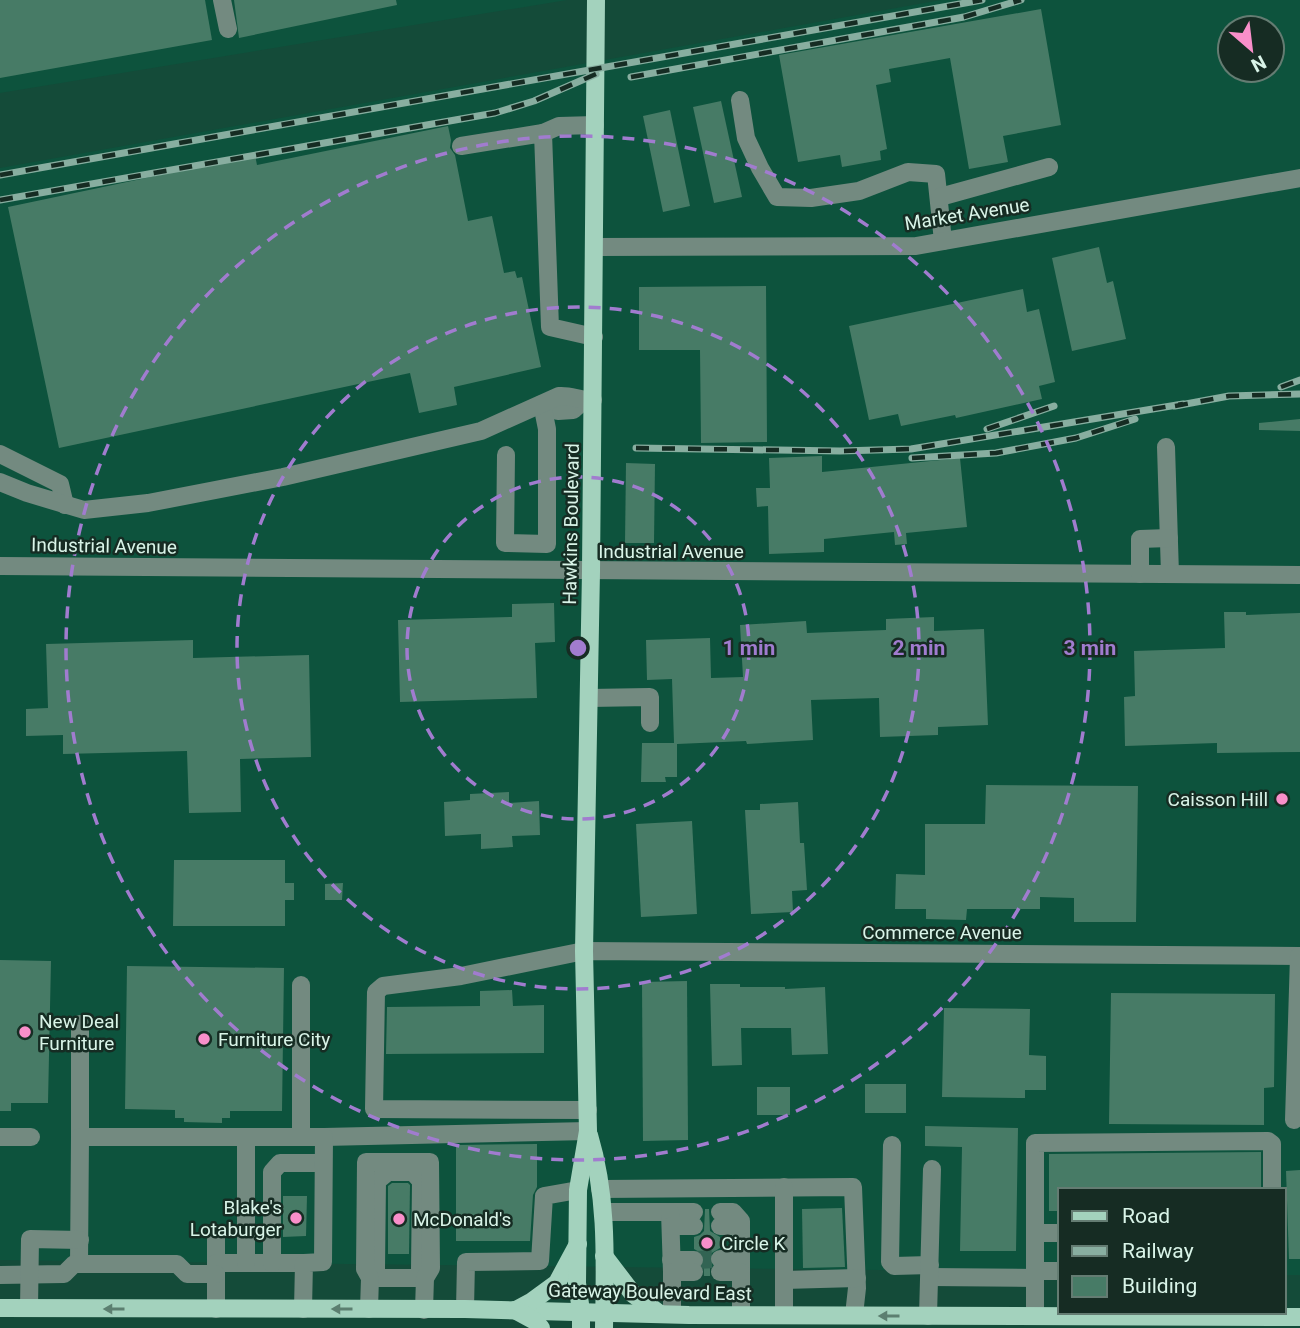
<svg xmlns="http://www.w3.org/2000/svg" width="1300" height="1328" font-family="Roboto,sans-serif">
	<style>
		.built { fill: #0d533d; fill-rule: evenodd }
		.building { fill: #477b66 }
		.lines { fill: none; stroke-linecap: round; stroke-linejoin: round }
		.minor-tunnel { stroke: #326453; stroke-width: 18; stroke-dasharray: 18 9; stroke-linecap: butt }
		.minor { stroke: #738a80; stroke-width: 18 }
		.major { stroke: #a3d2bd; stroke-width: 18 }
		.rail-casing { stroke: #88aea0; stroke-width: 7 }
		.rail { stroke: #162c23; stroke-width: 4.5; stroke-dasharray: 13; stroke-linecap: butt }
		.oneway { fill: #5c7f70 }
		.ring { fill: none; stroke: #a17ccf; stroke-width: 3.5; stroke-dasharray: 12 9 }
		.poi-dot { fill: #f98fca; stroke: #162c23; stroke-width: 2.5 }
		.labels { text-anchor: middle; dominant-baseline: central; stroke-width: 5; stroke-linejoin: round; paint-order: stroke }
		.street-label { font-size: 19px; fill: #d9f4e8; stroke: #162c23 }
		.poi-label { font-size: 19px; fill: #d9f4e8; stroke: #162c23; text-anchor: start }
		.centre { fill: #a17ccf; stroke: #162c23; stroke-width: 3.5 }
		.ring-label { font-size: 21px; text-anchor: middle; font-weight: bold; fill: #a17ccf; stroke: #162c23; stroke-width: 5; stroke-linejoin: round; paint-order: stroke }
	</style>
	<rect width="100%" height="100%" fill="#144b39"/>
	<g class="built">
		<polygon points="0,0 567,0 0,93"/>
		<path d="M941,0H1300V1275H1284V1190H1060V1272L0,1260V168ZM1230,28H1272V70H1230Z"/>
	</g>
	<g class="building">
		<polygon points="0,0 205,0 212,40 0,78"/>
		<polygon points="234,0 396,0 397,5 239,38"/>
		<polygon points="1041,9 1061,125 1003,136 1008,162 969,169 950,58 889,69 891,82 876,85 887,149 880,151 881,160 842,167 840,155 798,162 779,55"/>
		<polygon points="721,101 742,197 714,203 693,107"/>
		<polygon points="670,110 690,206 663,212 643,116"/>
		<polygon points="448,126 451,140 450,148 455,155 468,221 492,216 504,273 515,271 517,278 522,277 541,367 454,387 457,405 419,413 410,373 59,448 8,207 255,155 257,165"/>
		<polygon points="1099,247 1107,283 1113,281 1126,339 1072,351 1052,258"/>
		<polygon points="766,286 767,442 701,443 700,350 639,350 639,287"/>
		<polygon points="1023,289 1027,312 1039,309 1055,382 1039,386 1042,399 956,418 955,415 901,426 898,414 869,420 849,326"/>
		<polygon points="1300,419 1300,431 1259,430 1259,423"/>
		<polygon points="822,456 822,472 960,458 967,527 906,533 907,544 895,545 894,532 824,539 824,552 769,554 768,506 757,507 756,488 770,488 769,458"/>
		<polygon points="626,463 655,464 654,543 625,543"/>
		<polygon points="554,603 555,642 535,643 537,698 400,702 398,620 512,617 512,604"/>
		<polygon points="1224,612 1246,612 1246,615 1300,613 1300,752 1217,753 1217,743 1125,746 1124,697 1135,696 1134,651 1225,648"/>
		<polygon points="934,617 934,631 984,629 988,725 938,727 938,735 880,737 879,698 811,700 813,740 747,744 746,741 677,744 677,777 665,777 666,782 641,782 642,743 674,743 672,679 647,680 646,640 710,638 711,678 743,677 740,625 806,621 807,633 886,630 886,619"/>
		<polygon points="193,640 193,658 309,655 311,757 240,759 241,812 189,813 187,751 63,754 63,735 26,736 26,709 48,708 46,644"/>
		<polygon points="986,785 1138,786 1136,922 1074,922 1074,898 1040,897 1040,909 967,909 966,920 926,919 926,909 895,909 896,874 925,875 925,824 985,824"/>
		<polygon points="509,792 509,803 539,801 540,835 512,836 513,847 481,849 481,834 445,836 444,802 470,800 470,794"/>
		<polygon points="798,802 800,843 804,843 807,890 792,891 793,912 751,914 745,810 760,810 760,804"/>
		<polygon points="692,821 697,914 641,917 636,824"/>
		<polygon points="174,860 285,860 285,883 294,883 294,900 285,900 285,926 173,926"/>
		<polygon points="343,883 342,900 325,900 325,884"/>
		<polygon points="0,960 51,961 48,1103 11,1103 11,1111 0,1111"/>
		<polygon points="127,966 284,968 282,1111 230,1111 230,1118 222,1118 222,1123 184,1122 184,1118 175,1118 175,1110 125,1109"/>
		<polygon points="687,981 688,1140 643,1141 642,982"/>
		<polygon points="710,984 740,984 740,987 785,987 785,989 825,987 828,1054 792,1055 791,1028 741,1028 742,1065 712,1066"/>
		<polygon points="512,990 513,1006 544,1005 544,1053 386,1054 387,1007 480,1006 480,991"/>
		<polygon points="1111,993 1275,994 1274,1087 1264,1088 1264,1125 1109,1124"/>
		<polygon points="944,1008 1030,1009 1029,1055 1046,1056 1046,1090 1025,1090 1025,1098 942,1097"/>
		<rect x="865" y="1084" width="41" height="29"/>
		<rect x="757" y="1087" width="33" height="28"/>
		<polygon points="925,1126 1018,1128 1016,1251 960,1251 962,1147 925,1146"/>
		<polygon points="537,1144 537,1187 533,1195 530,1241 456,1241 456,1145"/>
		<polygon points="1261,1152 1261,1190 1060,1190 1060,1211 1049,1211 1049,1154"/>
		<polygon points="1300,1170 1300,1259 1289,1259 1286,1171"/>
		<polygon points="392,1183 408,1183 410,1185 409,1254 388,1254 388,1186"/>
		<polygon points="283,1196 307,1196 306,1236 283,1237"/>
		<polygon points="842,1208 845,1267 803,1268 802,1209"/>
		<polygon points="705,1209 709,1209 710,1231 720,1237 720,1248 710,1254 710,1276 704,1276 703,1254 694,1249 694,1237 700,1235 704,1231"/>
	</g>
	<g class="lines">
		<polyline class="minor-tunnel" points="694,1260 720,1259"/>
		<g class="minor">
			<polyline points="222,0 228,29"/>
			<polyline points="740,100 746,138 760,168 777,197 811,198 859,191 908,172 936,174 943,241"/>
			<polyline points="543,133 559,126 595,125"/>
			<polyline points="461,146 543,133 550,327 594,337"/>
			<polyline points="940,197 1049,167"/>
			<polyline points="595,247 916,246 1300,178"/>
			<polyline points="548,402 558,411 573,410 583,401"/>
			<polyline points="1166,447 1170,574"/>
			<polyline points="0,454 60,484 65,505"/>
			<polyline points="506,455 505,543 547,544 547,429 542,404"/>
			<path d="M0,482L27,493L84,510L148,503L283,477L481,431L559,396C572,395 580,401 593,400"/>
			<polyline points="0,566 1300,575"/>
			<polyline points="1140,574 1140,539 1169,538"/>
			<polyline points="589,698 650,697 650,723"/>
			<polyline points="588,1110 374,1109 376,992 383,986 461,976 584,951 1300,956"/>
			<polyline points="1294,1120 1299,956"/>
			<polyline points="0,1137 31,1137"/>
			<polyline points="80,1137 80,1024"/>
			<polyline points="301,1137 301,985"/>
			<polyline points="324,1137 588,1131"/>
			<polyline points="892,1145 890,1262 894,1266 930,1265"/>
			<polygon points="388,1172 413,1172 421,1181 420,1269 425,1278 370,1278 376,1269 377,1181"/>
			<polyline points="600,1189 853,1187 857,1288 854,1315"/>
			<polyline points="603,1212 694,1212"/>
			<polyline points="670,1212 672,1272"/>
			<polyline points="720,1212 733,1212 741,1221 741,1315"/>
			<polyline points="671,1226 694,1226"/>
			<polyline points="720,1226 741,1226"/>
			<polyline points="1035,1233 1060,1233"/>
			<polyline points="216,1237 216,1309"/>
			<polyline points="720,1259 741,1259"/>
			<polyline points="671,1260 694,1260"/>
			<polyline points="216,1263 304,1263"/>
			<polyline points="246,1263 246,1137"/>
			<polyline points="272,1263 272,1172 280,1163 323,1163"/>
			<polyline points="79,1264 80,1137 324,1137 323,1262 304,1263 303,1309"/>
			<polyline points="1035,1271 1060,1271"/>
			<polyline points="720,1272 741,1272"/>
			<polyline points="0,1275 64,1274 74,1264 177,1264 187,1274 216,1274"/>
			<polyline points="930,1277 1035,1278"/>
			<polyline points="784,1280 857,1278"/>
			<polyline points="29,1308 30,1239 80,1240"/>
			<polyline points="369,1309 370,1278 365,1269 366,1162 430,1162 431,1268 425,1278 424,1310"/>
			<polyline points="465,1309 466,1262 540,1261 544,1196 578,1190"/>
			<polyline points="672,1314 672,1272 694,1272"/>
			<polyline points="784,1315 784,1187"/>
			<polyline points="928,1316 932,1169"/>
			<polyline points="1035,1316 1035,1143 1268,1141 1272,1144 1272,1190"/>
		</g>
		<g class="major">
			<path d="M589,1135C608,1198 605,1263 604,1328"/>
			<polyline points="604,1256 633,1294 660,1314"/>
			<polyline points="0,1308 465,1309 689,1315 1300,1317"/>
			<polyline points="518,1309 531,1302 557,1283 578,1244"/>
			<polyline points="515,1310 535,1321 541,1328"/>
			<polyline points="581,1328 581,1311 577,1283 578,1190 588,1131 584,951 591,571 596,0"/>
		</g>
		<g class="rail-casing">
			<g id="rail">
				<polyline points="631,77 964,17 1021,0"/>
				<polyline points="0,175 982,0"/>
				<polyline points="0,200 495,113 534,101 596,74"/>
				<polyline points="1281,387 1300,380"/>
				<polyline points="1175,406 1229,396 1300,394"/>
				<polyline points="987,429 1054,406"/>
				<polyline points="636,448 840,451 911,449 1183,404"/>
				<polyline points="912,458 996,453 1076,438 1135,419"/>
			</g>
		</g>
		<use href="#rail" class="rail"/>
	</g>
	<defs><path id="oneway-solid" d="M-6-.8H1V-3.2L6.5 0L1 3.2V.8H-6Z" transform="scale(1.75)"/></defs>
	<g class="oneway">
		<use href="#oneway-solid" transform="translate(114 1309) rotate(-180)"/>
		<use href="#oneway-solid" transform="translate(342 1309) rotate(-180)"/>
		<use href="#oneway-solid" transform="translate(889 1316) rotate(-180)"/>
	</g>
	<g class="ring">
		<circle cx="578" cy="648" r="171"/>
		<circle cx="578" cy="648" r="341"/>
		<circle cx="578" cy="648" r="512"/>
	</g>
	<g class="poi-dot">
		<circle cx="1282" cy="799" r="7"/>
		<circle cx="25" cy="1032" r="7"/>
		<circle cx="204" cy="1039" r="7"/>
		<circle cx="296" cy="1218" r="7"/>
		<circle cx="399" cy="1219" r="7"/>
		<circle cx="707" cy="1243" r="7"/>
	</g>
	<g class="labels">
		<g class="street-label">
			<text transform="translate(967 214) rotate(-9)">Market Avenue</text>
			<text transform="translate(571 524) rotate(-89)">Hawkins Boulevard</text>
			<text transform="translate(104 546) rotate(1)">Industrial Avenue</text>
			<text x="671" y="551">Industrial Avenue</text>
			<text x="942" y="932">Commerce Avenue</text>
			<text transform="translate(650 1292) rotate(1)">Gateway Boulevard East</text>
		</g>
		<g class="poi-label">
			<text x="1268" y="799" text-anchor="end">Caisson Hill</text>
			<text x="39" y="1021">New Deal<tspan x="39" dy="22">Furniture</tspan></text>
			<text x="218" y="1039">Furniture City</text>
			<text x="282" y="1207" text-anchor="end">Blake's<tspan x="282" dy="22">Lotaburger</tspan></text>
			<text x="413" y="1219">McDonald's</text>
			<text x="721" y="1243">Circle K</text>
		</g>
	</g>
	<circle cx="578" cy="648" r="10" class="centre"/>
	<g class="ring-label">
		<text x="749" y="655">1 min</text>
		<text x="919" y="655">2 min</text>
		<text x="1090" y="655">3 min</text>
	</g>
	<rect x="1058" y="1188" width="228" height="126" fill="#162c23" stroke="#647c72" stroke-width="2"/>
	<rect x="1072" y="1211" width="35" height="10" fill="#a3d2bd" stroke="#647c72" stroke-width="2"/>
	<text x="1122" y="1223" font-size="21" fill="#d9f4e8">Road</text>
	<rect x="1072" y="1246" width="35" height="10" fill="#88aea0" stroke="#647c72" stroke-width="2"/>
	<text x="1122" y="1258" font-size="21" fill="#d9f4e8">Railway</text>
	<rect x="1072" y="1276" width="35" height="21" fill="#477b66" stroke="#647c72" stroke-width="2"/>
	<text x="1122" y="1293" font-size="21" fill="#d9f4e8">Building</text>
	<g transform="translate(1251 49) rotate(152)"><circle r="33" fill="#162c23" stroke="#647c72" stroke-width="2"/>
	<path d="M0-5L12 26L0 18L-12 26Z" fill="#f98fca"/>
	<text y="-10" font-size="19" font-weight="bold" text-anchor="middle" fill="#d9f4e8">N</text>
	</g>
</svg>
